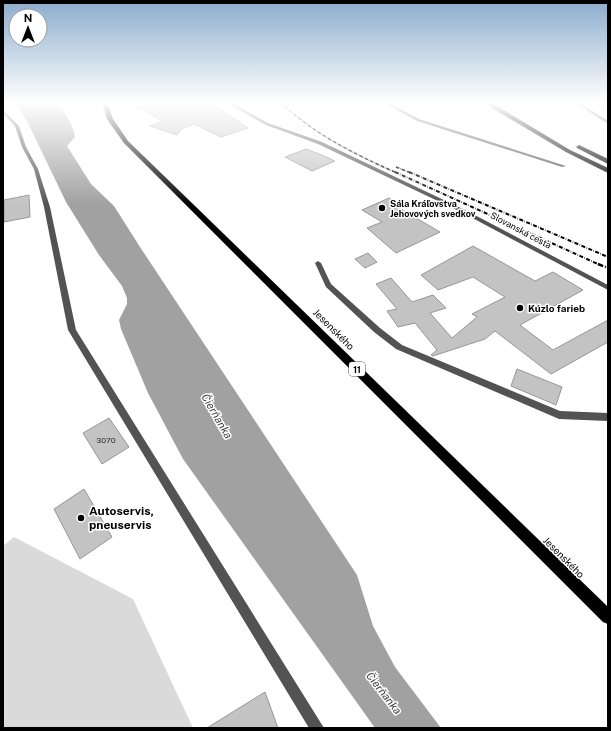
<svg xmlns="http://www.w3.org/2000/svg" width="611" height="731" font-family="'Public Sans',sans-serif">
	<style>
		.green { fill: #dadada }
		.water { fill: #a1a1a1 }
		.building { fill: #c3c3c3; stroke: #979797 }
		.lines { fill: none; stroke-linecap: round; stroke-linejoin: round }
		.primary-casing { stroke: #dbdbdb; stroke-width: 1 }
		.motorway-casing { stroke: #dbdbdb; stroke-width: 1 }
		.minor { fill: #535353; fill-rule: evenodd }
		.primary { fill: #000; fill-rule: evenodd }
		.motorway { fill: #000; fill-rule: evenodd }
		.rail-far2 { stroke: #000; stroke-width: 1.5; stroke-dasharray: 3.5 1 0.5 1; stroke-linecap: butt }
		.rail-far1 { stroke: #000; stroke-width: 2; stroke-dasharray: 4 1.5 0.5 1.5; stroke-linecap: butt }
		.rail { stroke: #000; stroke-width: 2.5; stroke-dasharray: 5.5 2 1 2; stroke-linecap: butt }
		.poi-dot { fill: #000; stroke: #fff; stroke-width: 1.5 }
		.labels { text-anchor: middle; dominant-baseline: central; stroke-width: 3; stroke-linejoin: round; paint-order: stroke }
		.number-label { font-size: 8px; fill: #313131 }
		.far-poi-label { font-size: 9px; font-weight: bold; fill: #000; stroke: #fff; text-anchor: start }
		.far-street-label { font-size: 9px; fill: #000; stroke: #fff }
		.shield { fill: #fff; stroke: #4c4c4c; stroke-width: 1 }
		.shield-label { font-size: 9px; font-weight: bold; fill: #000 }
		.poi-label { font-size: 10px; font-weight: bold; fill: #000; stroke: #fff; text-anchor: start }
		.street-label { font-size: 10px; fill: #000; stroke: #fff }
		.water-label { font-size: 11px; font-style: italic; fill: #424242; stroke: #fff }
		.near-poi-label { font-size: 12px; font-weight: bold; fill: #000; stroke: #fff; text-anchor: start }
	</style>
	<rect width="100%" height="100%" fill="#fff"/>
	<polygon class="green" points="14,537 133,599 193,728 3,728 3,546"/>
	<path class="water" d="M15,102H56C65,113 73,123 75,137L67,146L91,184L114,206L140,247L357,575L373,626L395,667L441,728H375L183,459L148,393L121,329L119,320L127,304V298L122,286L99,255L66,202L27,121Z"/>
	<g class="building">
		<polygon points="130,102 209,102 248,128 221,137 194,124 183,128 177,135 150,126 162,121"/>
		<polygon points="306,149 322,155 335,161 312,171 285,157"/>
		<polygon points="29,195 30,217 4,222 4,200"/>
		<polygon points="389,198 402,206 399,208 440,232 396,253 367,228 382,222 362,210"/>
		<polygon points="473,246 535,281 553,272 583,290 520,325 553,350 608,320 608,342 551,374 495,331 485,339 433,356 431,355 437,350 415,323 398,327 387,311 397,309 376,284 391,278 412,302 433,295 446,308 430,313 452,338 477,317 472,314 505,297 473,277 438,290 421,275"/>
		<polygon points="368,253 377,262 365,268 355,259"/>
		<polygon points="517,369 562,387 556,405 511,386"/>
		<polygon points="109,418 129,447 102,464 83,433"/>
		<polygon points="84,489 112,537 80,559 54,509"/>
		<polygon points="265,692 278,728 207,728"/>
	</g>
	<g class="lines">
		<g class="primary-casing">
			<polygon id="primary" points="102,102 107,102 113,119 128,141 608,607 608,624 603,622 124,143 107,119"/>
		</g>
		<g class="motorway-casing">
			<g id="motorway">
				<polygon points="482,102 490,102 570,150 608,168 608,173 566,152"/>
				<polygon points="579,145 608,159 608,164 577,148 576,147"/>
			</g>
		</g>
		<g class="minor">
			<polygon points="225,102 230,102 268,123 322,142 467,211 608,285 608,290 463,213 318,144 266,125"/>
			<polygon points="382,102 388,102 419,119 566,166 562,167 417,121"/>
			<polygon points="574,102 579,102 608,121 608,124"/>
			<polygon points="3,110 19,126 26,147 38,169 50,207 76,330 324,728 309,728 68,330 44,207 34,169 22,147 15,126 3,113"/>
			<polygon points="318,261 321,263 331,284 380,328 402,345 560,411 608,413 608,421 559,419 396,349 374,332 326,287 315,263"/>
		</g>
		<use href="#primary" class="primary"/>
		<use href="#motorway" class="motorway"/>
		<g class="rail-far2">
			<path d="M280,102C314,134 354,154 397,173"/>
			<polyline points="396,167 411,173"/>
		</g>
		<g class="rail-far1">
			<polyline points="395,172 600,265"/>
			<polyline points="409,172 608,257"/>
		</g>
		<polyline class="rail" points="598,264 608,268"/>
	</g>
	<linearGradient id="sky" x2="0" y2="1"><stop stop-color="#8baccc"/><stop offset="0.5" stop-color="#fff"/><stop offset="1" stop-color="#fff" stop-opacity="0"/></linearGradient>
	<rect width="611" height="205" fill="url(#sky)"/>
	<g class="poi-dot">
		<circle cx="382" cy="208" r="4"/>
		<circle cx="520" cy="308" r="4"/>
		<circle cx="81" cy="518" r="4"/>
	</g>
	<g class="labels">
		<g class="number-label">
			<text x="106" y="440">3070</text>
		</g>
		<g class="far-poi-label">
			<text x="390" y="203">Sála Kráľovstva<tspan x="390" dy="10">Jehovových svedkov</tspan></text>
		</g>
		<g class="far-street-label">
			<text transform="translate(521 230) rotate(28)">Slovanská cesta</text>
		</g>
		<rect class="shield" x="349" y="362" width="16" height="14" rx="3"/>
		<g class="shield-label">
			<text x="357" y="369">11</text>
		</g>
		<g class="poi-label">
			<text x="528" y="308">Kúzlo farieb</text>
		</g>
		<g class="street-label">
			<text transform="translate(334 329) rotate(45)">Jesenského</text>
			<text transform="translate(564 557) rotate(45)">Jesenského</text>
		</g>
		<g class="water-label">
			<text transform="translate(217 416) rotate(60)">Čierňanka</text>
			<text transform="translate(384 693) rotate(52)">Čierňanka</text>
		</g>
		<g class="near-poi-label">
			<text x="89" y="511">Autoservis,<tspan x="89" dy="14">pneuservis</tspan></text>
		</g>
	</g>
	<rect width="611" height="731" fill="none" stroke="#000000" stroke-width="8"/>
	<g transform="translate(28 28)"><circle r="19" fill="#ffffff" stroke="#999999"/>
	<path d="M0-3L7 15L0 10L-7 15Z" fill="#000000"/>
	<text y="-6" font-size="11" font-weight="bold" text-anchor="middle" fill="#000000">N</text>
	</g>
</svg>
